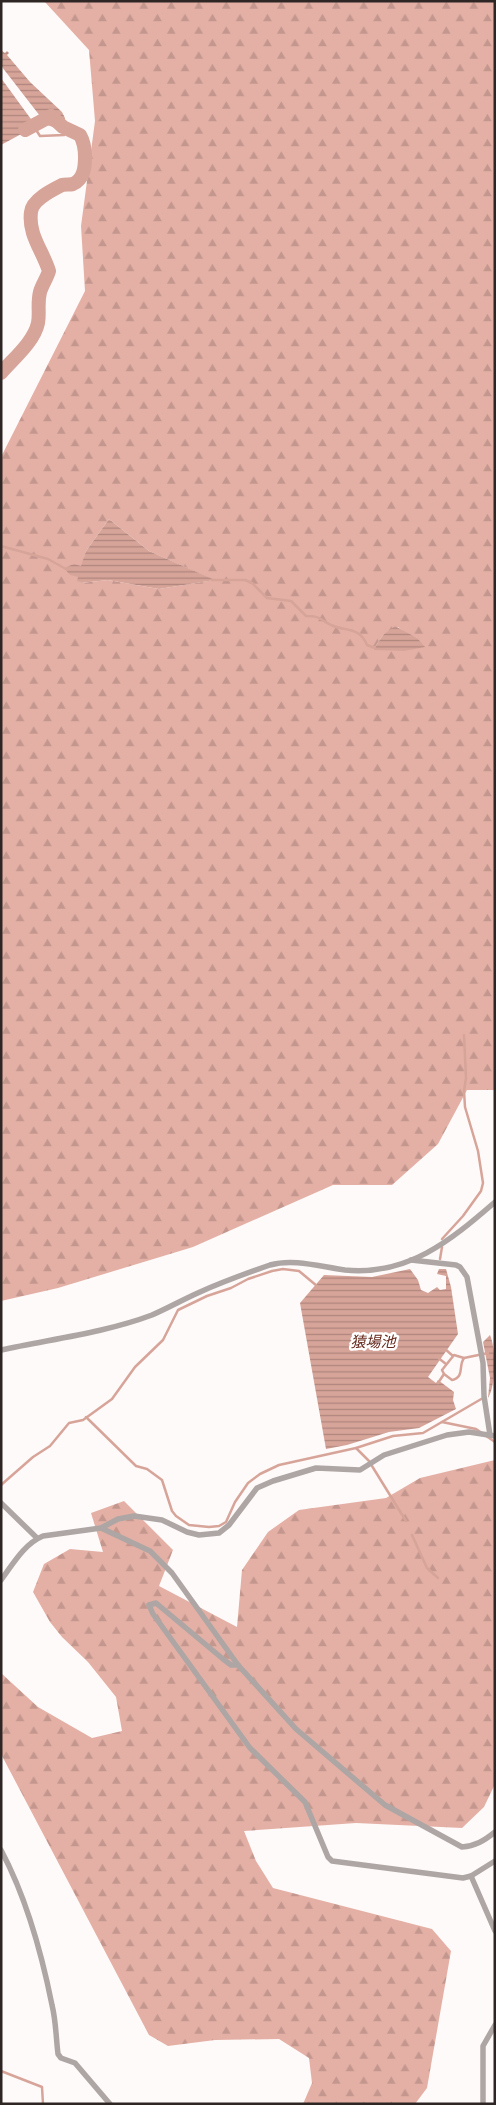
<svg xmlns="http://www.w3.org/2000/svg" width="496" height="2105" font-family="Signika,'Noto Sans JP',sans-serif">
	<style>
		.forest { fill: url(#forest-firs); fill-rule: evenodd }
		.water { fill: url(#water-rules) }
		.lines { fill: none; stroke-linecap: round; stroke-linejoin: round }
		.stream { stroke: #d7a499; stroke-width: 2.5 }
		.river { stroke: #d7a499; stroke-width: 14 }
		.minor { stroke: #aea6a4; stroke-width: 5.5 }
		.labels { text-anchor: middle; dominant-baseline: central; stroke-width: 5; stroke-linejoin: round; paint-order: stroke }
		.water-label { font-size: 15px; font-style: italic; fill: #67291d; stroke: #fff }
	</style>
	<defs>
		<pattern id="forest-firs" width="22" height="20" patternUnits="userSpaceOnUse" patternTransform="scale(1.25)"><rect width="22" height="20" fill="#e4b0a5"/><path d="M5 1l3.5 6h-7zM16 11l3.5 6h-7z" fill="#c4978e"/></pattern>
		<pattern id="water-rules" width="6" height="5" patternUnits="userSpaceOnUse" patternTransform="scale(1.25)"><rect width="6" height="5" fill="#d7a499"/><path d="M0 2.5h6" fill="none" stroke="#af857d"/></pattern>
	</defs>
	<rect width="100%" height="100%" fill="#fefaf9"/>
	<g class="forest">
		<path d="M44,1H495V1090H467L438,1144L392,1185H333L193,1247L58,1288L1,1301V457L85,291L81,226L95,121L89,50ZM109,519L149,551L214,580L159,589L108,580L81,583L78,581L86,551ZM398,627L408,635L417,638L373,650L383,635Z"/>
		<polygon points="495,1460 495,1784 484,1807 462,1828 356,1823 244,1831 256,1861 273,1888 432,1929 451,1951 427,2088 415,2104 303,2104 312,2083 309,2058 279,2039 215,2040 168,2046 149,2035 1,1754 1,1673 38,1707 92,1738 122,1731 116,1697 88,1662 62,1637 50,1622 33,1592 44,1564 70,1549 103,1552 91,1513 124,1501 173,1550 159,1586 237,1627 242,1570 268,1532 299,1510 386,1498 420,1478"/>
	</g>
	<g class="water">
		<polygon points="1,50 5,53 7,51 9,53 7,55 30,82 62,112 65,118 65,126 62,130 47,125 2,67"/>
		<polygon points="1,78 36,126 1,145"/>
		<polygon points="109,519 149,551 215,580 159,589 108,580 81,583 77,581 78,577 70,575 64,568 74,564 81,566 86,551"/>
		<polygon points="395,626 417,638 425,647 404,651 373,650 383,635"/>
		<polygon points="410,1269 418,1280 421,1290 428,1293 437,1287 440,1290 446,1289 446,1276 437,1274 439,1269 446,1269 451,1287 458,1334 428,1377 436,1383 438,1380 454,1392 453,1400 456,1409 419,1428 389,1432 347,1445 326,1449 300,1303 324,1275 372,1277"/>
		<path d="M490,1335C496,1348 496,1387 488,1398L490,1378L483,1342Z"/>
	</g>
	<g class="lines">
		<g class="stream">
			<polyline points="33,125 40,136 64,135 67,130"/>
			<polyline points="1,546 48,559 66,569"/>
			<path d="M212,580H245L252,583L267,598L291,601L306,616C321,616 319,619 331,625C346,632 359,626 367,645L375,648"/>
			<polyline points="442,1239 463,1216 481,1191 483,1183 478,1151 465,1107 464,1091 466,1078 464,1035"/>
			<polyline points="440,1259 442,1247"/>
			<polyline points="445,1349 453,1356"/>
			<polyline points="437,1357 446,1364"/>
			<path d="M444,1374L452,1380C465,1377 458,1366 464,1358"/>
			<polyline points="438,1383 444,1374 442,1370 454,1355 464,1358 488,1353"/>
			<polyline points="86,1417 136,1466 147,1469 162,1480 172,1511 176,1516 189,1525 209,1527 219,1526 226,1522 235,1502 248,1483 260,1474 279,1465 356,1448 393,1436 423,1433 483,1398"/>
			<polyline points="442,1422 476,1429 495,1442"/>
			<polyline points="356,1448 369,1461"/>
			<polyline points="372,1466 406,1521"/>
			<polyline points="1,1485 33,1457 50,1446 69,1423 83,1420 112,1399 135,1367 163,1340 178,1310 207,1296 231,1288 248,1279 272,1271 283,1269 299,1271 317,1286"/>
			<polyline points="412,1535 427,1568 438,1578"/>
			<polyline points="1,2071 42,2087 43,2104"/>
		</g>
		<path class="river" d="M1,373C13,359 34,342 38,323C40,313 37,304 40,292C42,285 47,278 49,271C43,251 28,235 31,212C32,200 52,190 62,185C65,184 70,185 73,184C84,179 85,167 85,157C85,149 84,142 80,135L63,127L51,116L25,130"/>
		<g class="minor">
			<polyline points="411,1260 456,1265 460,1267 467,1277 483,1363 484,1396 490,1435"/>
			<path d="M1,1350C51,1339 104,1333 152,1315C168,1308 184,1299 200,1292C222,1282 247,1273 270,1265C294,1258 321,1267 345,1270C408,1276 450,1241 495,1202"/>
			<polyline points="1,1503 37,1538"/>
			<path d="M101,1528L150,1551L172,1573L238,1665L296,1729L385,1805L462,1847C475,1846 484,1841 495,1832"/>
			<path d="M1,1580C13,1564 24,1544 43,1536L101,1528L118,1519L134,1516L162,1520L187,1532L199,1535L219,1533L229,1525L257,1488L273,1481L316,1468L360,1470L384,1455L447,1435L469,1432L495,1436"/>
			<polyline points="238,1665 231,1665 223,1659 156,1603 149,1605 153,1614 250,1748 305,1802 328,1857 332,1861 463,1878 471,1876 495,1861"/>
			<path d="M1,1850C25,1895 42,1955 52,2005C56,2021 56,2038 58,2054L61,2058L75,2063L110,2104"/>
			<polyline points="471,1876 495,1931"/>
			<polyline points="483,2104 483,2046 495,2025"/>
		</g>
	</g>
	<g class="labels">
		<g class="water-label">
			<text x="373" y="1342">猿場池</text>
		</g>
	</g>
	<rect width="496" height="2105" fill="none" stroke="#2d2624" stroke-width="5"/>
</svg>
